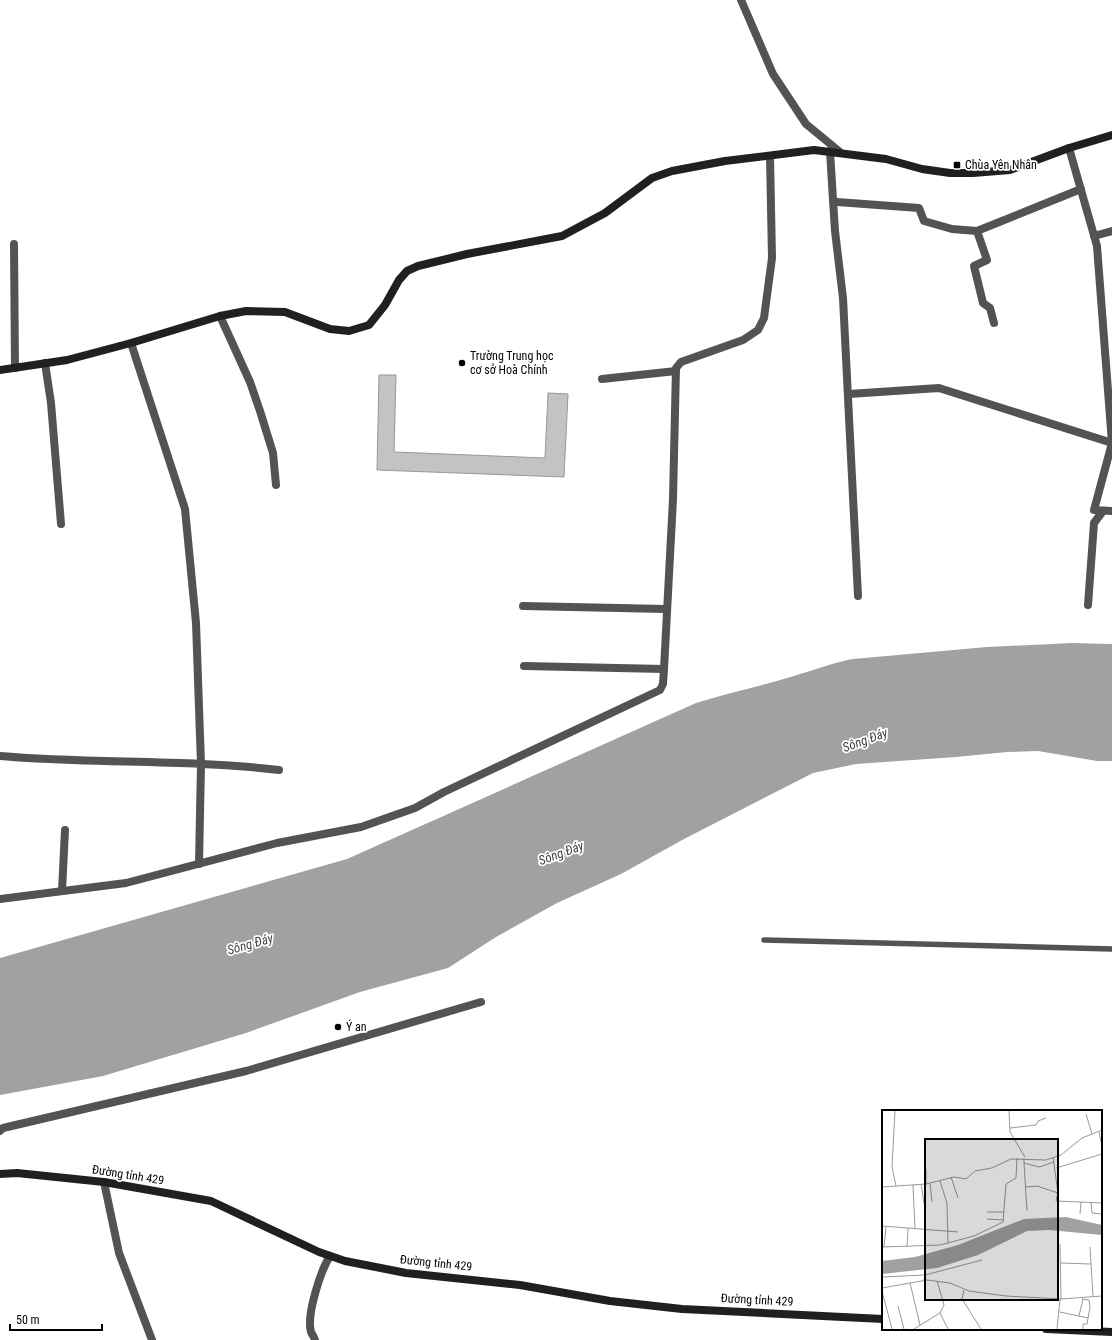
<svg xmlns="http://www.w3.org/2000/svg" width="1112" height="1340" font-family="'Roboto Condensed',sans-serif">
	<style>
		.water { fill: #a1a1a1 }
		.building { fill: #c3c3c3; stroke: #979797 }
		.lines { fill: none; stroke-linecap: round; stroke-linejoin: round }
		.lane { stroke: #535353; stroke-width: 5.5 }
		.street { stroke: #535353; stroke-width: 8 }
		.secondary { stroke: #202020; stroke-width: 8 }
		.poi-dot { fill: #000; stroke: #fff; stroke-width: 1.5 }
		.labels { text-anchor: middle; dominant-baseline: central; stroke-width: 3.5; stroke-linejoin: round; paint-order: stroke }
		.poi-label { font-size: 12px; fill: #000; stroke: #fff; text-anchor: start }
		.street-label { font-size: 12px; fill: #000; stroke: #fff }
		.water-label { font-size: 13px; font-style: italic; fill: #424242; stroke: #fff }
		.inset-road { fill: none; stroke: #999; stroke-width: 1 }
		.view { fill: #000; fill-opacity: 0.15; stroke: #000; stroke-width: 2 }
		.inset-edge { fill: none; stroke: #000; stroke-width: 2 }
	</style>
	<rect width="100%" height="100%" fill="#fff"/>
	<path class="water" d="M1072,643L1112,644V761H1097L1038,751L1007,752L956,757L856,764L813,773L684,839L621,874L557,903L496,937L448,968L360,992L246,1033L103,1076L0,1095V958L347,859L696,703C731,692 766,685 800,674C818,669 835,662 853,659L987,647Z"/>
	<polygon class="building" points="379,375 396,375 394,452 545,458 548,393 568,394 564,477 377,470"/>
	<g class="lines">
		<polyline class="lane" points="764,940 1112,949"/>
		<g class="street">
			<polyline points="741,0 773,74 806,124 840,152"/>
			<polyline points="1069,148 1097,246 1112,443 1094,510 1112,511"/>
			<polyline points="830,151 833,200 837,202 919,208 924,221 952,229 977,231 1081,189"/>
			<polyline points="833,200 835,231 843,298 858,596"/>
			<polyline points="977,231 987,260 974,266 983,303 990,308 994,323"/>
			<polyline points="1094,236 1112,231"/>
			<polyline points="14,244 15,368"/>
			<polyline points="220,316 250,382 260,411 273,453 276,485"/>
			<polyline points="131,343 185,509 196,623 201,764 199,864"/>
			<polyline points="45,363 51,403 61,524"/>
			<polyline points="602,379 676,371"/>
			<polyline points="849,394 939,388 1112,443"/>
			<polyline points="1088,605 1094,523 1103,511"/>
			<polyline points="523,606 666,609"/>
			<polyline points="524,666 664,669"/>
			<path d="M0,756C93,764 186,759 279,770"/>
			<polyline points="62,891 65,830"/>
			<polyline points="0,899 126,883 277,843 361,827 415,808 444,792 660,690 663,684 664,669 673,499 676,368 681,362 743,340 758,330 764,318 772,258 770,156"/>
			<polyline points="0,1131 3,1128 246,1071 481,1002"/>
			<polyline points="104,1182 119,1253 152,1340"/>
			<path d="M315,1340C314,1337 312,1334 311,1332C306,1315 321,1270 330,1256"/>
		</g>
		<g class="secondary">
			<polyline points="0,370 67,360 131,343 220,316 246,311 285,312 330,329 349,331 369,325 385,305 399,280 407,271 418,266 467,254 562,236 605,213 652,178 672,171 725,161 814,150 886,159 922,169 950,173 973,173 1010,170 1069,148 1112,135"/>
			<polyline points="0,1174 17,1173 104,1182 211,1201 319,1252 345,1261 406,1273 520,1285 610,1301 682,1309 883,1319"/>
			<polyline points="1046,1329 1112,1332"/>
		</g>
	</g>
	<g class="poi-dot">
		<rect x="953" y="161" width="8" height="8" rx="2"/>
		<circle cx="462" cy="363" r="4"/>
		<circle cx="338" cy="1027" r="4"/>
	</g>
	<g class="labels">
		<g class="poi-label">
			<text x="965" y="165">Chùa Yên Nhân</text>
			<text x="470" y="356">Trường Trung học<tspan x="470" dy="14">cơ sở Hoà Chính</tspan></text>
			<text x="346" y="1027">Ý an</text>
		</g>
		<g class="street-label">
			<text transform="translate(128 1175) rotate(9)">Đường tỉnh 429</text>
			<text transform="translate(436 1263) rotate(6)">Đường tỉnh 429</text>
			<text transform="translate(757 1300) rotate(3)">Đường tỉnh 429</text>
		</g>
		<g class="water-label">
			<text transform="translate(865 740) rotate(-20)">Sông Đáy</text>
			<text transform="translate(561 853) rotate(-20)">Sông Đáy</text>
			<text transform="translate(250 944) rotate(-16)">Sông Đáy</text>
		</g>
	</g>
	<g transform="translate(882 1110)">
		<rect width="220" height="220" fill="#fff"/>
		<path d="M184,107L220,115V125L167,120L145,121L96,145L55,158L0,164V151L33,147L76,135L142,109Z" fill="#a1a1a1"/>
		<path class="inset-road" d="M13,1L10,57L14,76M127,1L128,22L143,47M204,4L210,24M128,18L154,15L156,11L164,8M217,22L220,36M171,47L176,83L174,91L220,93M142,48V53L157,57L172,52M142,53L145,101M174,58L220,44M44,59V74M69,67L76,88M58,71L65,93L66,133M48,73L50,92M39,74L42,93M31,75L33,119M0,77L44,74L72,67L84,69L93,61L110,58L129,49L164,50L179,45L200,28L220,20M144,77L155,76L176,83M209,92L210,103L220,104M105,102H122M198,104L199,92M105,109L122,110M0,116L76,122M178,134L179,189M0,137L58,135L92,126L121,112L124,74L134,68L135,48M2,137L4,117M25,137L26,118M208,137L211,186M179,153L209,154M0,167L43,165M42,170L43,165L100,150M55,171L62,195L58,203L66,219M28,173L38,215M0,178L45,170L68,173L87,181L124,186L179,189L220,186M82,180L80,189L99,219M0,181L10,219M200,189L207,190L208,197L205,214H201V219M16,196L22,219M178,202L206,208M197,206L201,189M32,219L58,203M175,219L178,189"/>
		<path class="view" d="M43,29H176V190H43Z"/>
		<rect width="220" height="220" class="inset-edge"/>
	</g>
	<path d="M10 1324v6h92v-6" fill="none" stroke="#000000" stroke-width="2"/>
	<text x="16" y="1324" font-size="12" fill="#000000" stroke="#ffffff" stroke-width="3" paint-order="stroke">50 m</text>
</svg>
